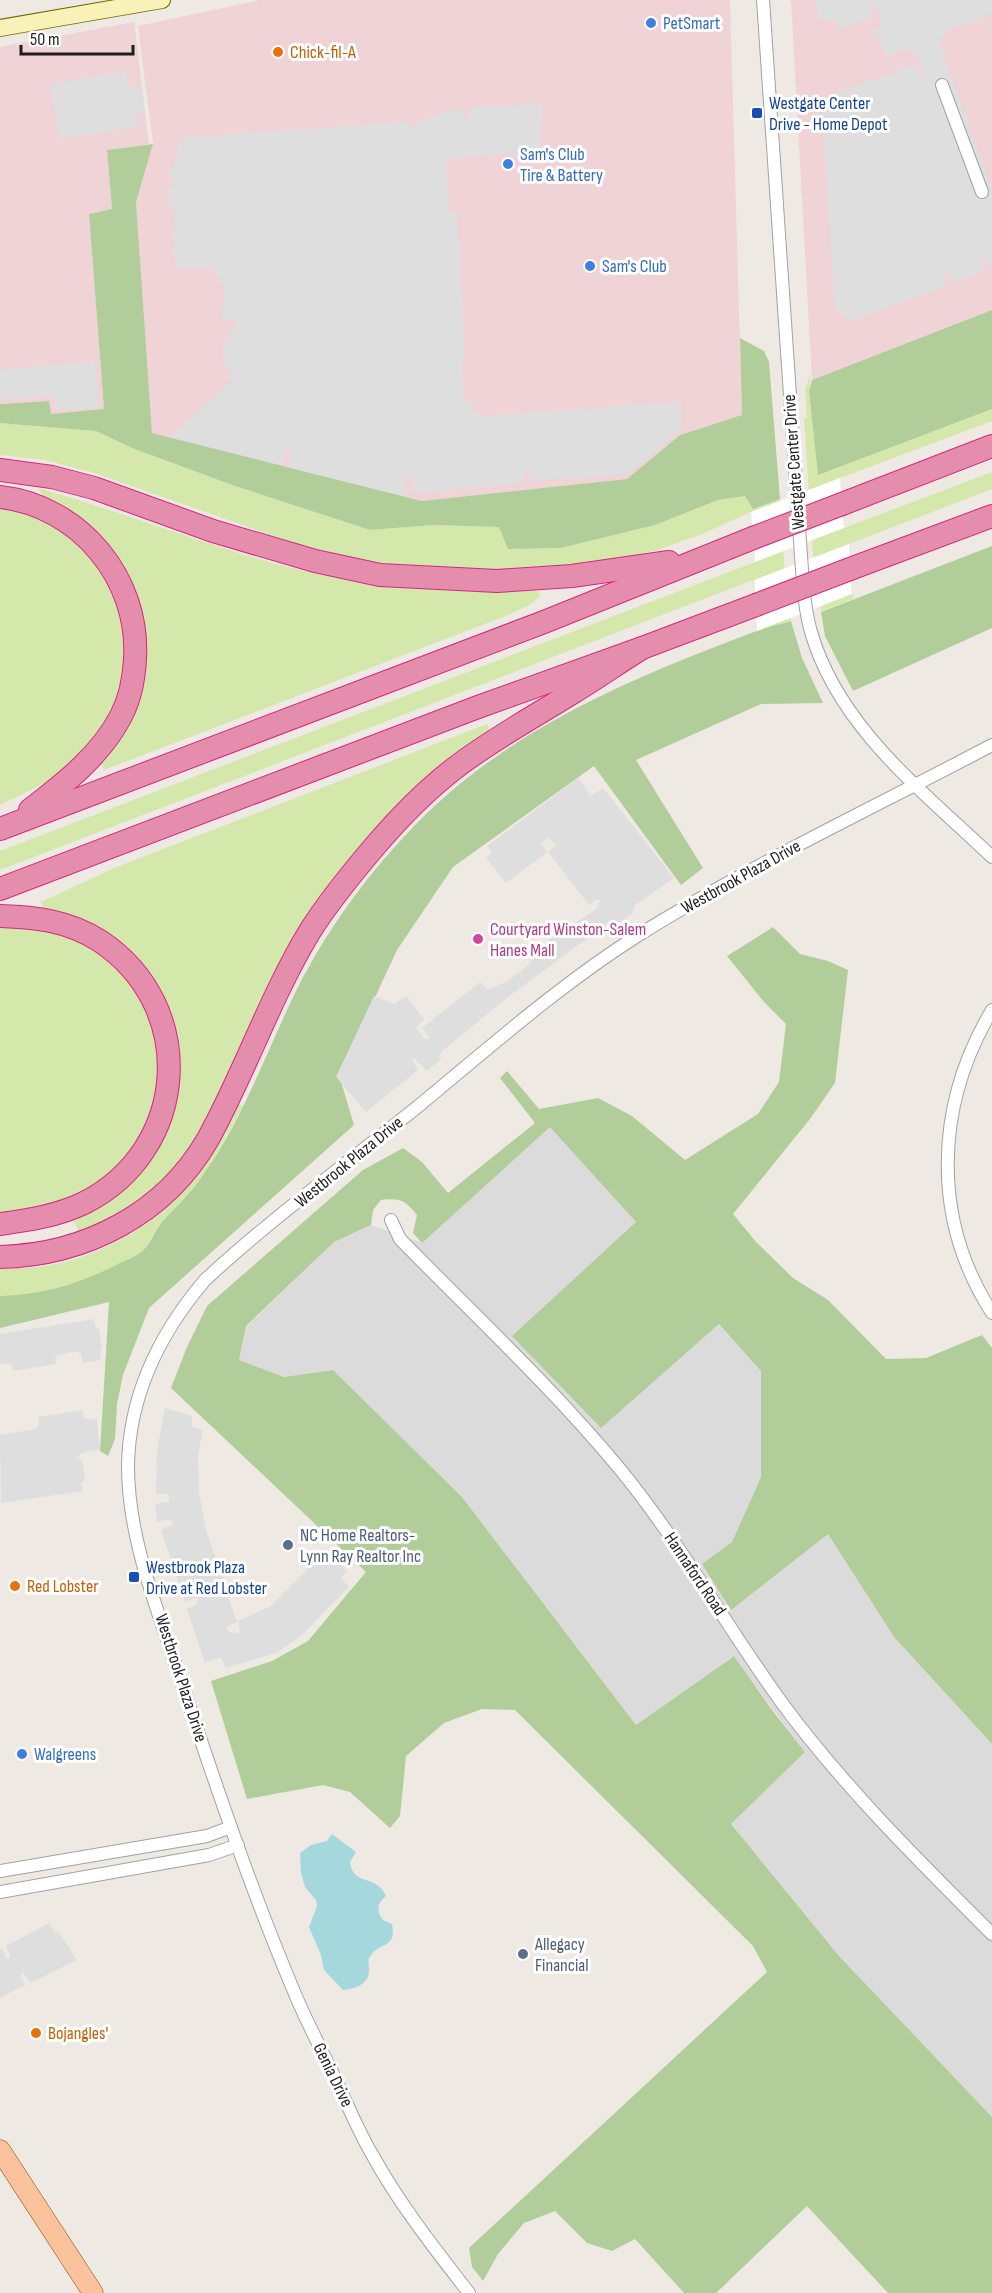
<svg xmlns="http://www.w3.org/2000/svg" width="992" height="2293" font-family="'Sofia Sans Condensed',sans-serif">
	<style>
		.residential { fill: #dcdbdb }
		.commercial { fill: #efd3d7 }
		.grass { fill: #d3e8aa }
		.forest { fill: #b1cd99 }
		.parking { fill: #dedede }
		.water { fill: #a5d8dc }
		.pier { fill: #fff }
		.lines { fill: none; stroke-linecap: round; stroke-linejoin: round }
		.street-casing { stroke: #a2a2a2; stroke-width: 14 }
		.secondary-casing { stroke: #736c07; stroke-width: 18 }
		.primary-casing { stroke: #954c03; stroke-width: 21 }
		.highway-casing { stroke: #d62780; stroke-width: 24 }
		.street { stroke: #fff; stroke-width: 12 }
		.secondary { stroke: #f8f1b8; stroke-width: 16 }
		.primary { stroke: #fac39d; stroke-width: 20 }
		.highway { stroke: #e58dac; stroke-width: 22 }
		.highway-bridge-casing { stroke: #d62780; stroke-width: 24; stroke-linecap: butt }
		.highway-bridge { stroke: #e58dac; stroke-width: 22 }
		.shop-dot { fill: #3f7fe0; stroke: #fff; stroke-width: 2 }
		.food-dot { fill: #e8710a; stroke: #fff; stroke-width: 2 }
		.transit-dot { fill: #1a4fb4; stroke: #fff; stroke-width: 2 }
		.hotel-dot { fill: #d1479c; stroke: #fff; stroke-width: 2 }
		.service-dot { fill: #5c6f8a; stroke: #fff; stroke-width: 2 }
		.labels { text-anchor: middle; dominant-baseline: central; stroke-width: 6; stroke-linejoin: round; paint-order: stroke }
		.shop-label { font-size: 18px; fill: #366cbe; stroke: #fff; text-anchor: start }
		.food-label { font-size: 18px; fill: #c56008; stroke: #fff; text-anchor: start }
		.transit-label { font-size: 18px; fill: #164399; stroke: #fff; text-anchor: start }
		.street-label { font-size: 18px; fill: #1e1e1e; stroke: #fff }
		.hotel-label { font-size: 18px; fill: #b23c85; stroke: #fff; text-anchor: start }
		.service-label { font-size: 18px; fill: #4e5e75; stroke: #fff; text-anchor: start }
	</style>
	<rect width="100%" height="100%" fill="#efe9e4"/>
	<polygon class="residential" points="550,1126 636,1222 513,1336 601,1427 719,1324 761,1370 761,1477 732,1542 702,1564 731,1609 828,1533 894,1637 992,1744 992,2117 839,1956 731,1824 805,1752 733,1656 636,1725 462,1497 333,1370 284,1377 239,1360 246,1327 334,1242 371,1225 422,1243"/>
	<g class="commercial">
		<polygon points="260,0 730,0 742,415 680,435 628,479 422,501 152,433 136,202 153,144 138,26"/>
		<polygon points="791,0 992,0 992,310 812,380"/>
		<polygon points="134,22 149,144 107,150 112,209 89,214 104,410 51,414 48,401 0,404 0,47"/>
	</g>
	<g class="grass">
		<polygon points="811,372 809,391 818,475 992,409 992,421 840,478 844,528 992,472 992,489 849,544 853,599 821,611 823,623 813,554 804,418 807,418 805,389"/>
		<polygon points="0,423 96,431 132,448 235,486 370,530 432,525 499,527 508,549 561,548 655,525 718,500 745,496 753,509 780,499 784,563 791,621 757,631 753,580 0,870 0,851 755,562 751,512 702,534 660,549 621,559 525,573 388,566 311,549 94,473 45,460 0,455"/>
		<path d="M37,488C140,516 238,560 343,579C405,591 471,588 534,590L539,592L540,597L529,605L508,615L104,770L101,762L142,680L146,649L142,612L132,584L40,498L42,493Z"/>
		<polygon points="0,506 19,508 58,525 97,559 125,616 127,679 106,730 58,777 0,805"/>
		<path d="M487,724L491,733L281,962L209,1114L185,1155L165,1180L137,1206L76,1236C79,1229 78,1226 72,1221L104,1205L129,1186L153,1157L165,1130L156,989L44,909L41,902L114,868Z"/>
		<polygon points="0,925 35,926 84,942 119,967 145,1002 160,1055 155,1114 122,1166 82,1195 0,1217"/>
		<path d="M238,1103L243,1106L206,1172L187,1196L159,1225L142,1252L93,1278L29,1295L0,1296V1269C15,1268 31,1268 46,1266C101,1257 155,1225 191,1183C211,1159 224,1130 238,1103Z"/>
	</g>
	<g class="forest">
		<polygon points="153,144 136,202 152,433 422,501 627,479 680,435 742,415 740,338 764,351 769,362 780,499 753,509 745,496 718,500 655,525 561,548 508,549 499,527 432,525 370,530 235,486 132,448 96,431 0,423 0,404 49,401 51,414 104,409 89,214 112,209 107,150"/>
		<polygon points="992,310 992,409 818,475 809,391 812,380"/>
		<polygon points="992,546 992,628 853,691 825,636 821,612"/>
		<path d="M791,621L802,658L823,703L761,704L636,760L703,868L681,885L594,766L453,867L397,950L339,1075L354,1125L149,1308L123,1375L117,1404L115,1439L108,1456L100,1451L109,1302L0,1328V1296C43,1295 83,1283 120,1263C127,1260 134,1257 140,1253C150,1246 154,1231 162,1222C177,1206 193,1191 205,1172C246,1114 269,1044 301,981C332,922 371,870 418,822C511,728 632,678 754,632C766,627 779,625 791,621Z"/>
		<path d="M773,927L800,954L828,961L848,970L835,1083L810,1119L733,1214L756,1242L793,1278L828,1300L886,1359L926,1358L982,1335L992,1348V1744L894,1637L828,1534L731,1610L702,1564L732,1542L761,1477V1371L719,1324L601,1428L512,1336L636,1222L550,1127L422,1243L413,1233L417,1215C405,1200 400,1198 381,1200L373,1210L371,1225L334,1242L246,1326L239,1360L284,1377L333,1370L462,1497L636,1725L734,1656L772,1710L805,1752L731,1824L839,1956L992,2117V2293H888L807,2206L716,2293H684L635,2239L612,2251L587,2243L555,2211L524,2223L498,2254L483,2281L472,2267L469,2248L767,1972L753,1946L515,1710L482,1709L444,1723L406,1756L400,1816L390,1828L350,1792L323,1785L247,1799L211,1681L272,1661L308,1641L366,1572L171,1388L187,1347L207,1306L363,1170L403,1148L422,1162L448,1193L535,1123L500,1078L507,1071L539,1109L598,1098L632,1116L685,1160L758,1114L779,1082L786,1024L764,1002L727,956Z"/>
	</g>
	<g class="parking">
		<polygon points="814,0 992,0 992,14 948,30 941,39 940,45 992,189 992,271 987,259 981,258 985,271 952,284 948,274 944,273 943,275 946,286 851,321 835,309 822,112 838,108 834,94 915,65 919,74 922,75 923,73 918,57 911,51 902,50 886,56 876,33 882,22 874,3 870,5 874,16 839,29 835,18 822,22"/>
		<polygon points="125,71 128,87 141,86 144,109 135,117 142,126 54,139 59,134 50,84"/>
		<polygon points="542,103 541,151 446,158 449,212 457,212 465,361 461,362 464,401 471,401 472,411 484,416 681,402 681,429 629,474 530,481 530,473 526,469 524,472 524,482 414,493 413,482 408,477 405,481 405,496 287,467 291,453 289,449 284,452 282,465 170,437 225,386 233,385 227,374 232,372 223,361 223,346 237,322 236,320 222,321 221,307 228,305 220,294 226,292 212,267 181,269 173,263 176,257 172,254 175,246 173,245 173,231 177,229 172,220 176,217 168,205 168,190 175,178 168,177 174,165 181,138 405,122 414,133 415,131 413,123 463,108 465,121 468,119 467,108"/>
		<polygon points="95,362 99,408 55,410 54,400 51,396 0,400 0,369"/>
		<polygon points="578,778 591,796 603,788 674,878 634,906 633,913 618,924 609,922 508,997 441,1052 440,1060 427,1071 415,1059 411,1059 418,1070 366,1112 336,1077 374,996 394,1004 406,996 424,1019 416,1027 424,1039 428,1039 429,1037 422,1028 480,982 488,989 508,981 524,969 549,940 598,908 600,900 596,900 589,905 548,852 556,845 549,838 541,844 547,852 506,883 486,858 492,853 487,846"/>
		<polygon points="94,1319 96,1328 99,1329 102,1348 100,1350 101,1360 83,1363 81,1354 77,1351 55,1356 56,1364 13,1371 11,1363 0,1364 0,1334"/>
		<polygon points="165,1408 192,1416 192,1427 203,1430 198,1455 199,1492 206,1530 226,1587 215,1591 215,1594 217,1597 227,1594 237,1622 226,1627 228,1632 240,1633 238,1621 271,1606 326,1550 347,1571 341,1578 349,1587 301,1636 276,1653 226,1668 221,1657 205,1663 187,1609 196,1605 198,1599 195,1598 185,1602 161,1530 172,1525 173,1522 170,1519 157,1522 155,1504 168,1502 170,1498 167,1494 156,1494 157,1450"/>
		<polygon points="82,1410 84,1419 97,1419 100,1449 82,1453 78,1457 83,1463 85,1480 81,1483 83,1491 1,1503 0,1435 36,1429 39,1425 39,1417"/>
		<polygon points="49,1923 55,1933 59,1932 77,1960 30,1983 23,1972 20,1976 25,1985 0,1998 0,1949 2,1948 6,1958 9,1959 10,1955 6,1946"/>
	</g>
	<path class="water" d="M332,1834L356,1852L350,1862C353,1887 376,1873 386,1896C377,1903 376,1911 383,1920L392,1924C397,1949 380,1942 371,1955C367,1960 369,1963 369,1969C370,1984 355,1989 343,1990L324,1970L321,1955L309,1927L317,1906L316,1900L305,1887L301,1873L300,1853L311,1845L327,1841Z"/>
	<g class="pier">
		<polygon points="840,478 844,528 755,562 751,512"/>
		<polygon points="849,544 852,594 757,631 754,580"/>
	</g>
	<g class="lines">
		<g class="street-casing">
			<g id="street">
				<path d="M763,0L801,556C803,581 804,607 811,632C839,728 923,791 992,857"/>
				<polyline points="942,85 982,192"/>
				<path d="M992,1010C935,1106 931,1218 992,1313"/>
				<path d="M391,1220L400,1239C474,1315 551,1386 619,1468C680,1542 726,1626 782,1703C844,1787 918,1860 992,1934"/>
				<polyline points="0,1871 207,1836 231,1827"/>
				<polyline points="0,1892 209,1855 238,1845"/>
				<path d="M469,2293C435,2249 400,2205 373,2156C358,2131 347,2103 334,2076C322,2051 309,2026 298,2001C254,1898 218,1792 183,1687C160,1615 128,1542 128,1466C129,1395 160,1333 205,1280C273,1217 349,1162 421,1104C491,1046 560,985 637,936C751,865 873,808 992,745"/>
			</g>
		</g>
		<g class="secondary-casing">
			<polyline id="secondary" points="0,28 162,0"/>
		</g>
		<g class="primary-casing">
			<polyline id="primary" points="0,2150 93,2293"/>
		</g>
		<g class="highway-casing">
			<g id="highway">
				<polyline points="0,470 52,477 94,488 213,531 315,561 380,575 497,581 572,576 669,562"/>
				<path d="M0,497C80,506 140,579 135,659C134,678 130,699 121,716C101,755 65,783 30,810"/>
				<polyline points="842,504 992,446"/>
				<polyline points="850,569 992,516"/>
				<polyline points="0,829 544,622 753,538"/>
				<polyline points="0,889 478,707 642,648 756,605"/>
				<path d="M0,916C36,917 69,921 100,941C199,1007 189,1150 84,1203C57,1216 29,1220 0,1224"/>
				<path d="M0,1257C85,1255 165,1214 208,1139C245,1072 270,997 310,931C329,901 352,873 375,846C399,818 425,791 455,768C491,740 532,718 572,693C595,679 618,663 642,648"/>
			</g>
		</g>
		<use href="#street" class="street"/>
		<use href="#secondary" class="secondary"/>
		<use href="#primary" class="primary"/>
		<use href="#highway" class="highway"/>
		<g class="highway-bridge-casing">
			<g id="highway-bridge">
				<polyline points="753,538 842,504"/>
				<polyline points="756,605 850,569"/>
			</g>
		</g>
		<use href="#highway-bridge" class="highway-bridge"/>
	</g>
	<g class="shop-dot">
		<circle cx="651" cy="23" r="6"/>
		<circle cx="508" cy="164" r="6"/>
		<circle cx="590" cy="266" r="6"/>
		<circle cx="22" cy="1754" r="6"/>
	</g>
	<g class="food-dot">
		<circle cx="278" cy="52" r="6"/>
		<circle cx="15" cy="1586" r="6"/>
		<circle cx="36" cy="2033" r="6"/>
	</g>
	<g class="transit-dot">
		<rect x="751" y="107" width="12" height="12" rx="3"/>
		<rect x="128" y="1571" width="12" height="12" rx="3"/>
	</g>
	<circle class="hotel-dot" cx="478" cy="939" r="6"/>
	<g class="service-dot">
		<circle cx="288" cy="1545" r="6"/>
		<circle cx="523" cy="1954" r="6"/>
	</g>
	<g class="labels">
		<g class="shop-label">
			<text x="663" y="23">PetSmart</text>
			<text x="520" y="154">Sam's Club<tspan x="520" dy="21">Tire &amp; Battery</tspan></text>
			<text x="602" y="266">Sam's Club</text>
			<text x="34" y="1754">Walgreens</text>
		</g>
		<g class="food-label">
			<text x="290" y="52">Chick-fil-A</text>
			<text x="27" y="1586">Red Lobster</text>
			<text x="48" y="2033">Bojangles'</text>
		</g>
		<g class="transit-label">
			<text x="769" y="103">Westgate Center<tspan x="769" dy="21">Drive - Home Depot</tspan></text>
			<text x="146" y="1567">Westbrook Plaza<tspan x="146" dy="21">Drive at Red Lobster</tspan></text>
		</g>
		<g class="street-label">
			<text transform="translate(794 462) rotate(-94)">Westgate Center Drive</text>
			<text transform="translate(741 877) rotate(-29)">Westbrook Plaza Drive</text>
			<text transform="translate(349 1162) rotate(-39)">Westbrook Plaza Drive</text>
			<text transform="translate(695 1574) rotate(56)">Hannaford Road</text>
			<text transform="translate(181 1678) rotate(72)">Westbrook Plaza Drive</text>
			<text transform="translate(333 2075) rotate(64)">Genia Drive</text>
		</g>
		<g class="hotel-label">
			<text x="490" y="929">Courtyard Winston-Salem<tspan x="490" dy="21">Hanes Mall</tspan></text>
		</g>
		<g class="service-label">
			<text x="300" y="1535">NC Home Realtors-<tspan x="300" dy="21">Lynn Ray Realtor Inc</tspan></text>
			<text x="535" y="1944">Allegacy<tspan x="535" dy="21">Financial</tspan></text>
		</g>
	</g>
	<path d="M21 45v9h112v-9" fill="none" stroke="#1e1e1e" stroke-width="3"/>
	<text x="30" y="45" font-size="18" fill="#1e1e1e" stroke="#ffffff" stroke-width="4.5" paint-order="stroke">50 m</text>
</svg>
